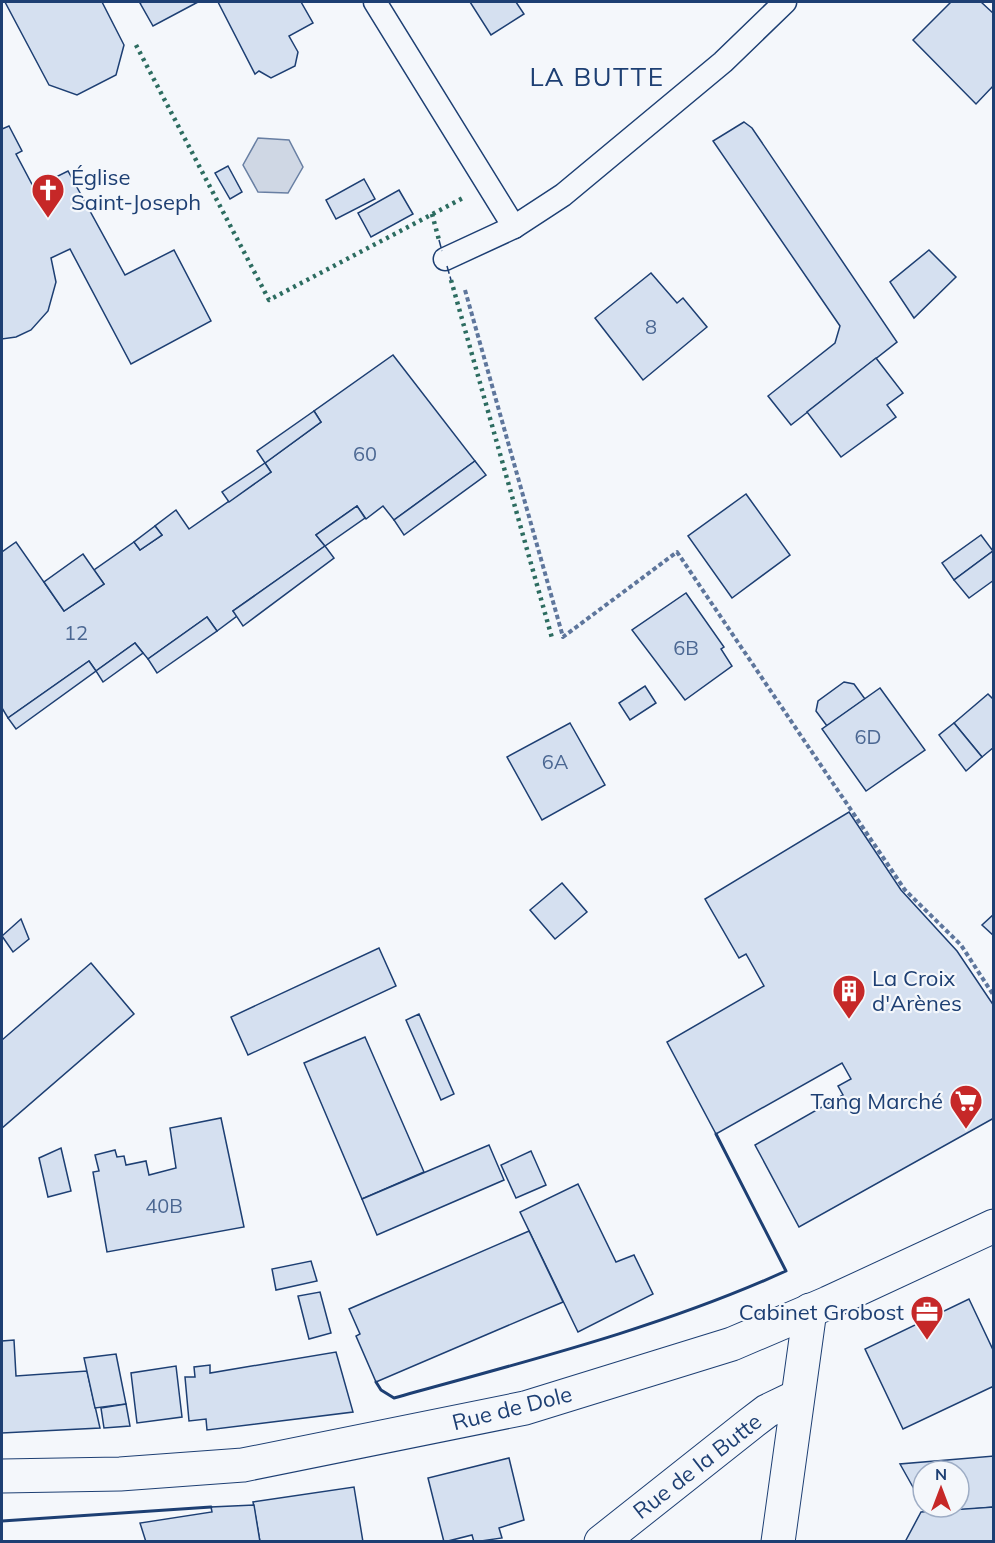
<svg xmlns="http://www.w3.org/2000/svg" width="995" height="1543" font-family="Mulish,sans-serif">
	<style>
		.water { fill: #cfd7e4; stroke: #687fa3; stroke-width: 1.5 }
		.building { fill: #d5e0f0; stroke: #1d3f73; stroke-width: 1.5 }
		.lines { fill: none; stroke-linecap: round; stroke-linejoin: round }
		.lane-casing { stroke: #1d3f73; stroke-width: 25 }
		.street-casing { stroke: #1d3f73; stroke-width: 35 }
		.secondary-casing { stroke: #1d3f73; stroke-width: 35 }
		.path { stroke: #5e769c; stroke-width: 4; stroke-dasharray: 4.5 3; stroke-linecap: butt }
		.lane { stroke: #f4f7fb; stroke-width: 22 }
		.street { stroke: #f4f7fb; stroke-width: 33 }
		.secondary { stroke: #f4f7fb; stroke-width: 33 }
		.hedge { stroke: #2c6c60; stroke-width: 4.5; stroke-dasharray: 3 4.5; stroke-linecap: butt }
		.fence { stroke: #1d3f73; stroke-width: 1.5; stroke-dasharray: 8 3; stroke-linecap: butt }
		.wall { stroke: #1d3f73; stroke-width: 3 }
		.labels { text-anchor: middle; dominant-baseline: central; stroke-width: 4.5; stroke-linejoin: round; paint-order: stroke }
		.number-label { font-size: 20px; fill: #4b6792 }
		.poi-label { font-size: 22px; fill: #1d3f73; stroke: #f4f7fb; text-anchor: start }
		.street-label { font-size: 22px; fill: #1d3f73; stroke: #f4f7fb }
		.quarter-label { font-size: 26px; letter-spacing: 1.5px; fill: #1d3f73; stroke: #f4f7fb }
	</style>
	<rect width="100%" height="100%" fill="#f4f7fb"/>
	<polygon class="water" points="258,138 289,140 303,167 288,193 258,192 243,165"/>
	<g class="building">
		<polygon points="5,2 102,2 124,45 116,75 77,95 49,85"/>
		<polygon points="142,2 198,2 153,26 140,3"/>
		<polygon points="218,2 301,2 313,23 289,36 298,52 295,66 271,78 259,71 255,74"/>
		<polygon points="470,2 516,2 524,14 491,35"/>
		<polygon points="951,2 981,2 994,14 994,85 976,104 913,40"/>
		<polygon points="744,122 752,128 897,342 791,425 768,396 835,343 840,326 713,141"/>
		<polygon points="9,126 22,151 16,154 34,188 68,171 125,275 174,250 211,321 131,364 70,249 51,258 56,282 48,311 31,330 16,337 2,339 2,129"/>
		<polygon points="228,166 242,192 230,199 215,173"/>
		<polygon points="364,179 375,199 336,219 326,200"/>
		<polygon points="399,190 413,214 371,237 358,213"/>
		<polygon points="929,250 956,277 914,318 890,282"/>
		<polygon points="651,273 677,303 683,298 707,327 643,380 595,318"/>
		<polygon points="393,355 475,461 394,520 383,506 366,519 357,506 316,535 325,546 233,611 237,616 217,631 207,617 148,659 135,643 96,671 89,661 8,718 2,708 2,552 16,542 64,611 104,584 94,570 134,542 140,550 162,535 155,526 176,510 189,529 271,472 265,463 321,422 314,411"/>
		<polygon points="876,358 903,393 887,405 896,417 841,457 807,412"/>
		<polygon points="314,411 321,422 265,463 257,451"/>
		<polygon points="475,461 486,475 404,535 394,520"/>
		<polygon points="265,463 271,472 229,502 222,492"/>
		<polygon points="746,494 790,555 732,598 688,536"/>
		<polygon points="357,506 365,518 325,546 316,535"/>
		<polygon points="155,526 162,535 140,550 134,542"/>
		<polygon points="981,535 993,551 954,580 942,563"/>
		<polygon points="325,546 334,558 243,626 233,611"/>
		<polygon points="993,551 994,580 969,598 954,580"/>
		<polygon points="83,554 104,584 64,611 44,582"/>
		<polygon points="686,593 724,647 721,649 732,666 685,700 632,630"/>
		<polygon points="207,617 217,631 157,673 148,659"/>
		<polygon points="135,643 143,653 103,682 96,671"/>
		<polygon points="89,661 96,671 16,729 8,718"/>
		<polygon points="844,682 854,684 865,699 827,726 816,711 818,701"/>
		<polygon points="645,686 656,703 630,720 619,703"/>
		<polygon points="880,688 925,750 866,791 822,729"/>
		<polygon points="988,694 994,700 994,747 982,757 954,723"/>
		<polygon points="570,723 605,785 542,820 507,757"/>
		<polygon points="954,723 982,757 966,771 939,735"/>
		<polygon points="849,812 901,890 957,951 994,1006 994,1118 799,1227 755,1145 843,1095 838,1086 851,1079 842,1063 716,1134 667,1042 764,986 746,954 739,958 705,899"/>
		<polygon points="562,883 587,912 555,939 530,910"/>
		<polygon points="994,914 994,936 982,925"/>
		<polygon points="21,919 29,939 13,952 2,936"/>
		<polygon points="379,948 396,986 248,1055 231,1017"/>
		<polygon points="91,963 134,1014 2,1128 2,1040"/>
		<polygon points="419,1014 454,1094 441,1100 406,1020"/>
		<polygon points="365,1037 424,1172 362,1199 304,1063"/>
		<polygon points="221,1118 244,1227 107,1252 93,1172 99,1171 95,1155 115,1150 117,1157 124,1156 126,1165 146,1161 149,1175 176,1168 170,1128"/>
		<polygon points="489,1145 504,1180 377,1235 362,1199"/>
		<polygon points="61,1148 71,1191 48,1197 39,1158"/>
		<polygon points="531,1151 546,1185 516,1198 501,1165"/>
		<polygon points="578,1184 616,1262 634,1255 653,1294 578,1332 520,1212"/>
		<polygon points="529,1231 563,1302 376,1382 356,1336 360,1334 349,1309"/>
		<polygon points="311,1261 317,1281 276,1290 272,1269"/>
		<polygon points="320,1292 331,1333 309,1339 298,1296"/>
		<polygon points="969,1299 994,1352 994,1386 903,1429 865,1349"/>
		<polygon points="14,1340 16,1376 87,1371 100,1428 2,1433 2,1341"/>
		<polygon points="336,1352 353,1412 207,1430 206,1419 189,1421 185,1377 195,1377 194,1367 210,1365 210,1373"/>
		<polygon points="116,1354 126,1404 95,1408 84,1358"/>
		<polygon points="176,1366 182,1417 137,1423 131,1373"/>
		<polygon points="126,1404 130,1426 104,1428 101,1408"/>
		<polygon points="994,1456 994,1507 927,1513 924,1507 959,1507 959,1471 923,1471 923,1505 900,1464"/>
		<polygon points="509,1458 524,1520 499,1528 502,1538 474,1542 472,1535 444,1542 428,1478"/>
		<polygon points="354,1487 363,1542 260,1542 253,1502"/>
		<polygon points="254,1505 260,1542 146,1542 140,1523 212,1512 211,1507"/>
		<polygon points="994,1507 994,1542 905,1542 921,1512"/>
	</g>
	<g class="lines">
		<g class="lane-casing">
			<g id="lane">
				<polyline points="375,2 514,227"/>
				<polyline points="445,259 514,227 563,195 723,62 785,2"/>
			</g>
		</g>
		<g class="street-casing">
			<g id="street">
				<polyline points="601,1542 750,1424 767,1411 796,1397"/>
				<polyline points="778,1542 810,1310"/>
			</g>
		</g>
		<g class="secondary-casing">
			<polyline id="secondary" points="2,1476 120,1474 243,1465 525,1408 732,1344 828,1303 994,1226"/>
		</g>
		<polyline class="path" points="465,290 563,637 677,552 905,890 961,945 994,996"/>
		<use href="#lane" class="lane"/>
		<use href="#street" class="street"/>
		<use href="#secondary" class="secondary"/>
		<g class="hedge">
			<polyline points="136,45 269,300 463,198"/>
			<polyline points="432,214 439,240"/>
			<polyline points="451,280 552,638"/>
		</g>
		<g class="fence">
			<polyline points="439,240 442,251"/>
			<polyline points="447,266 451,280"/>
		</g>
		<g class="wall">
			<path d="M376,1382L381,1390L394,1398C527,1361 660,1328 786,1271L716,1134"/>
			<polyline points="2,1521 211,1507"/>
		</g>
	</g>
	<defs>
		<g id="church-pin" transform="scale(1.725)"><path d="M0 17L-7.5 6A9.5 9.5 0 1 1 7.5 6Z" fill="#c62828" stroke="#f4f7fb"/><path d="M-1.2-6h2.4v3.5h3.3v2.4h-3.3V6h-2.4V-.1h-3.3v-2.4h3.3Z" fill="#fff"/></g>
		<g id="building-pin" transform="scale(1.725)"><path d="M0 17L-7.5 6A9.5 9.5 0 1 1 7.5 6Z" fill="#c62828" stroke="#f4f7fb"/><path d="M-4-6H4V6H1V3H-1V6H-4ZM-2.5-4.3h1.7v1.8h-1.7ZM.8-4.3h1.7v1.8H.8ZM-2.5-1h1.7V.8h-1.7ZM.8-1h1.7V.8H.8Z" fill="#fff"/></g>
		<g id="supermarket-pin" transform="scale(1.725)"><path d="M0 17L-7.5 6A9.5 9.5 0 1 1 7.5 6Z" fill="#c62828" stroke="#f4f7fb"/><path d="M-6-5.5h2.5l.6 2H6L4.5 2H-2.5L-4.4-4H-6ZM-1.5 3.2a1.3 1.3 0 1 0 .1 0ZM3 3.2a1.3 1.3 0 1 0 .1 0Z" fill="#fff"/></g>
		<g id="office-pin" transform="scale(1.725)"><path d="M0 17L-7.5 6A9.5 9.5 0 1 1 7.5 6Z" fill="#c62828" stroke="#f4f7fb"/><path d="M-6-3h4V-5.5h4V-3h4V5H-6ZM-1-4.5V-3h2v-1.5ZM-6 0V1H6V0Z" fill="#fff"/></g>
	</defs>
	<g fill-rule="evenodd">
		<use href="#church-pin" x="48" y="190"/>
		<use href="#building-pin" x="849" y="991"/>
		<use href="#supermarket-pin" x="966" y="1101"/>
		<use href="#office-pin" x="927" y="1312"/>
	</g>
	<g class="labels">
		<g class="number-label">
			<text x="651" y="326">8</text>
			<text x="365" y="453">60</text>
			<text x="76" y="632">12</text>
			<text x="686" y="647">6B</text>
			<text x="868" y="736">6D</text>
			<text x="555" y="761">6A</text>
			<text x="164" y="1205">40B</text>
		</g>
		<g class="poi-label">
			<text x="71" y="177">Église<tspan x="71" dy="25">Saint-Joseph</tspan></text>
			<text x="872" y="978">La Croix<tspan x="872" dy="25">d'Arènes</tspan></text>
			<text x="943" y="1101" text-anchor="end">Tang Marché</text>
			<text x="904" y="1312" text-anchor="end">Cabinet Grobost</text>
		</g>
		<g class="street-label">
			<text transform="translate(512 1408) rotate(-14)">Rue de Dole</text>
			<text transform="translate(697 1466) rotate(-38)">Rue de la Butte</text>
		</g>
		<g class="quarter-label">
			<text x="597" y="76">LA BUTTE</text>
		</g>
	</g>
	<rect width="995" height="1543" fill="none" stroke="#1d3f73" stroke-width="6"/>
	<g transform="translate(941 1489)"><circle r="28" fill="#f4f7fb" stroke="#9eadc5" stroke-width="1.5"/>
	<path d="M0-4.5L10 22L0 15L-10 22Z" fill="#c62828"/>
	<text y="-9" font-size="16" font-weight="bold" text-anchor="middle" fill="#1d3f73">N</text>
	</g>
</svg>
